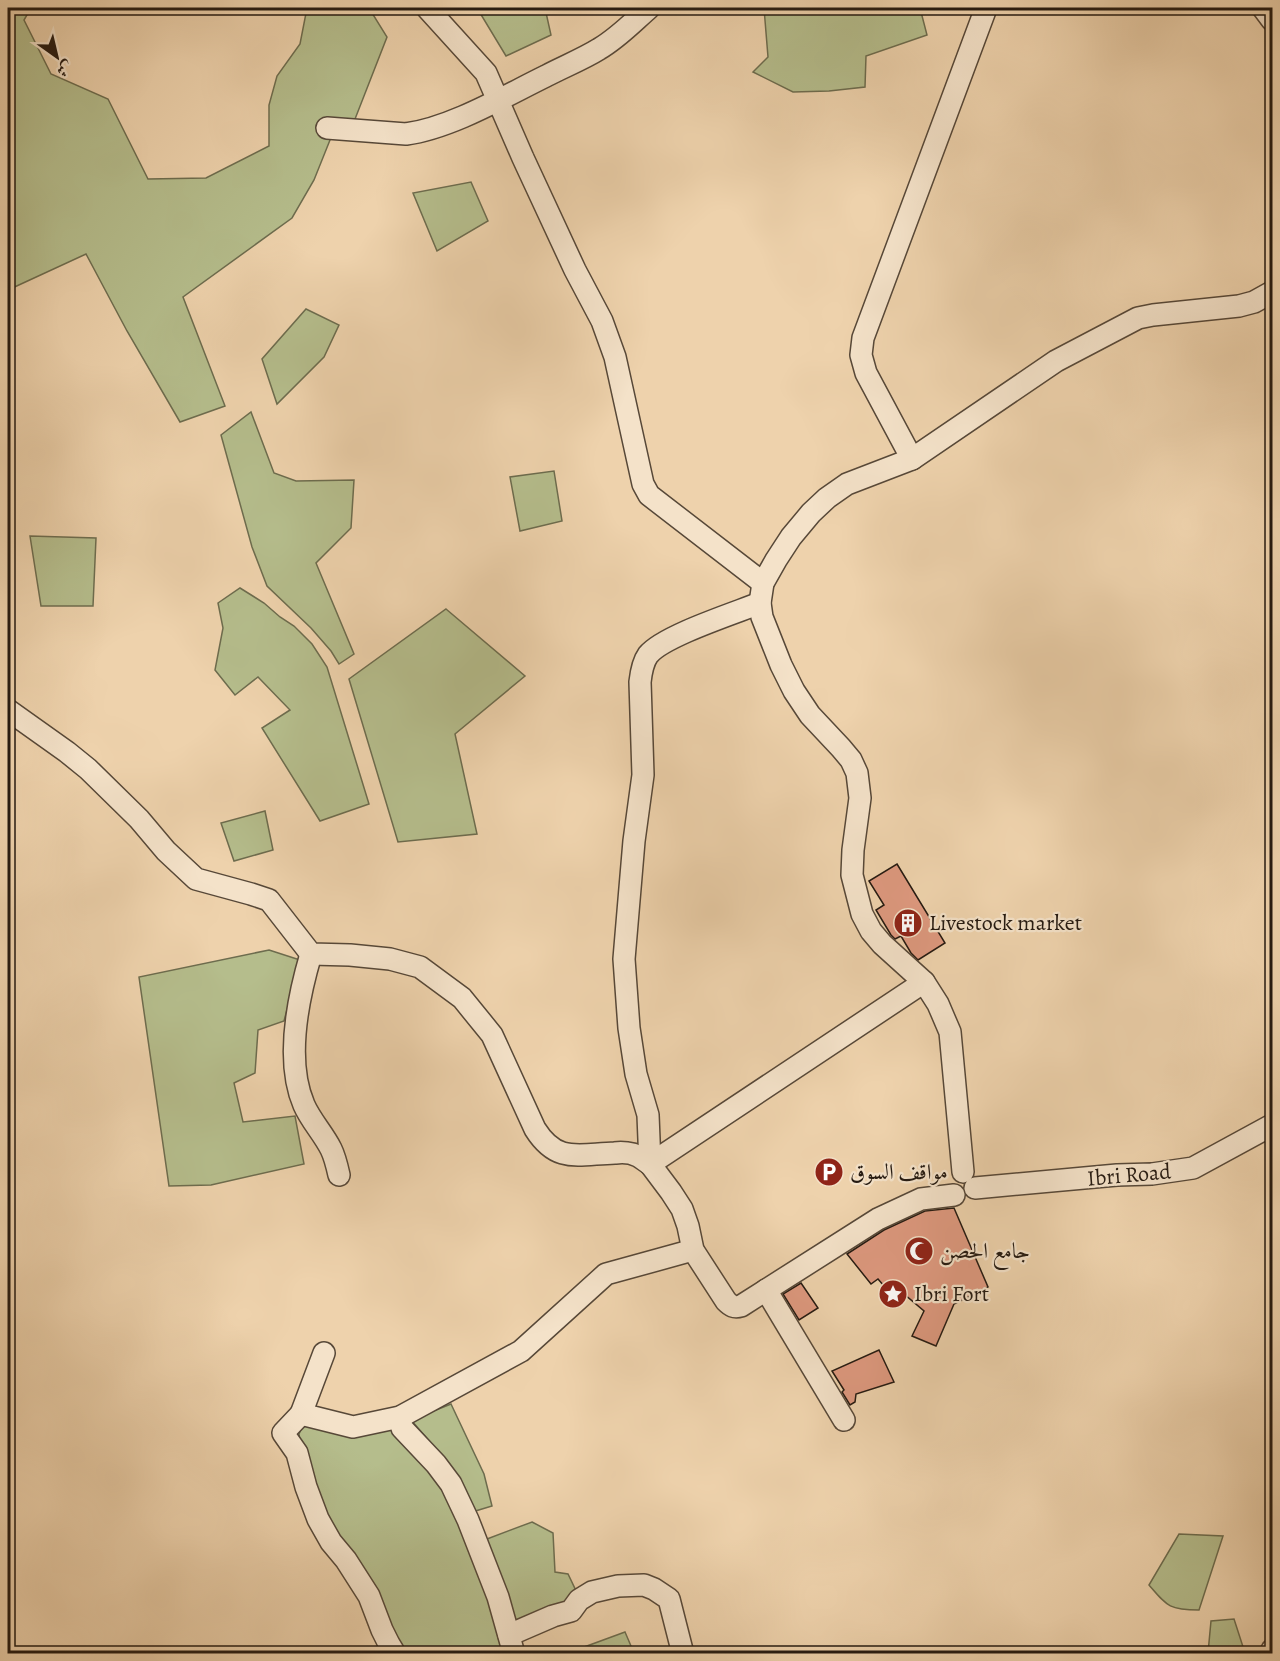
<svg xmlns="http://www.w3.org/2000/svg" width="1280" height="1661" font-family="Alegreya,Amiri,serif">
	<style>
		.green { fill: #b5bd8c; stroke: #6d6c4e; stroke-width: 1.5 }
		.building { fill: #de997f; stroke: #251a11; stroke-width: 1.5 }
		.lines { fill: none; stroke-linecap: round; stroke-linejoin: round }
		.minor-casing { stroke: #574838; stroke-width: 24 }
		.minor { stroke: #f4e2c9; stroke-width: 21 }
		.labels { text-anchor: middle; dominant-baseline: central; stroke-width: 4.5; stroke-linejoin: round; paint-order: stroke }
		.poi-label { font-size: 22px; fill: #251a11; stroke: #f4e2c9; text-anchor: start }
		.street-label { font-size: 22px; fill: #251a11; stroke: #f4e2c9 }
	</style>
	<rect width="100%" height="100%" fill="#eed2ac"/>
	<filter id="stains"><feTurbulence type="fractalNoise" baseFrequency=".00333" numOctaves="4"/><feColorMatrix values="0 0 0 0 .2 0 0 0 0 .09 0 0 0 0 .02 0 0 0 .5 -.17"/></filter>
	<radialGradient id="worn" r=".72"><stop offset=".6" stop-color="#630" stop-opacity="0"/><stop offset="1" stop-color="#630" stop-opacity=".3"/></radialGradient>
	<g class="green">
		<polygon points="8,8 31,8 24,20 51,74 108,99 148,179 206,178 269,146 269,105 277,76 300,44 307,8 369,8 387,37 348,137 332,135 314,180 292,218 183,297 225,406 180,422 127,331 86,254 8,290"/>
		<polygon points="477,8 545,8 551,35 506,56"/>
		<polygon points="764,8 920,8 927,35 866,56 865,87 829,91 793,92 753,72 768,57"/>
		<polygon points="471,182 488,221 437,251 413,193"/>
		<polygon points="306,309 339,325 324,357 277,404 262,359"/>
		<polygon points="251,412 274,473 296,481 354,480 351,528 316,563 354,654 339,664 331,651 311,628 267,586 252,547 221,435"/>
		<polygon points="554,471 562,521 520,531 510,477"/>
		<polygon points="30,536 96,538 93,606 41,606"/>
		<polygon points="240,588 264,603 280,617 294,626 312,644 327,667 369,804 320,821 262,728 290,710 258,677 235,695 215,670 223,628 218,603"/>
		<polygon points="446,609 525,676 455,734 477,834 398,842 349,679"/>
		<polygon points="265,811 273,850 234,861 221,823"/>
		<polygon points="269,950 300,960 284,1021 258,1030 255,1073 234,1083 243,1122 295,1116 304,1164 211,1185 169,1186 139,977"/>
		<polygon points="451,1404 484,1474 492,1506 472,1512 444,1458 411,1420"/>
		<polygon points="312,1423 392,1427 444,1485 455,1506 504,1644 494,1653 403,1653 336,1541 301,1448 299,1434 302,1427"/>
		<polygon points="532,1522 553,1533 555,1572 568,1574 579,1597 514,1628 487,1539"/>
		<path d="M1179,1534L1223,1536L1199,1610C1169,1610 1167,1606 1149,1585Z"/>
		<polygon points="1234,1619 1245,1653 1208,1653 1211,1621"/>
		<polygon points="625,1632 634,1653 571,1653 576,1650"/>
	</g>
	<g class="building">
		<polygon points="897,864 945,943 918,960 911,953 901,936 895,939 891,935 876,910 884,905 869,881"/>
		<polygon points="954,1208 988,1287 954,1304 936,1346 912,1336 924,1311 898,1289 891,1294 878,1279 871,1284 847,1254 884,1230 925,1211"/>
		<polygon points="801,1283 818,1308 799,1320 783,1294"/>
		<polygon points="879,1350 894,1382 856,1394 855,1402 850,1405 842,1392 844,1390 832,1371"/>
	</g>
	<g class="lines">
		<g class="minor-casing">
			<g id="minor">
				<polyline points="427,8 486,73 523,158 575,270 602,321 615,357 643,484 649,495 763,583"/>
				<polyline points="1263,8 1272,20"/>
				<path d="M327,128L406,134C451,128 505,96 546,76C563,67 583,59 599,49C618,38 633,22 649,8"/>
				<polyline points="912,459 866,373 861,355 863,338 986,8"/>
				<path d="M8,710L67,752L88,769L139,819L166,851L196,879L251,894L269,900L311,954L350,955L390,959L420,967L462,998L492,1035L535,1129C557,1164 578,1154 615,1153C622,1152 632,1153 638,1156C642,1158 646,1162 650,1164"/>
				<path d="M311,954C298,998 285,1061 304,1105C311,1121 323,1133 331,1149C335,1157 337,1166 339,1175"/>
				<path d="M924,982L650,1164L671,1192L682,1209L688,1226L693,1250L726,1301C731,1306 734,1308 741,1306L878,1219L921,1199L954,1195"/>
				<path d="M650,1164L648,1115L636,1074L629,1028L624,959L634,841L643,775L640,682C641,673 643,662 648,655C663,636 735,613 760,603"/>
				<polyline points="963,1172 950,1032 938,1004 924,982 882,944 871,931 862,914 852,875 853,850 860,798 857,773 851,760 841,748 810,715 794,691 781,665 762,617 760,603 763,583 776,560 791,537 811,513 827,498 847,484 912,459 1056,361 1138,318 1153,315 1239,306 1254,302 1272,292"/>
				<polyline points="975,1188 1117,1175 1152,1174 1193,1168 1272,1125"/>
				<polyline points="766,1290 844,1420"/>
				<polyline points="324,1353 301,1414 353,1427 400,1417 521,1351 606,1274 693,1250"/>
				<polyline points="301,1414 283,1433 297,1453 306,1487 318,1519 331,1542 346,1560 369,1596 382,1630 389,1644 395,1654"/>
				<polyline points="400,1417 402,1428 436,1464 451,1484 468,1520 498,1597 514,1654"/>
				<polyline points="509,1635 553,1616 571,1611 579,1600 592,1592 618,1586 644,1585 654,1589 669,1599 683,1654"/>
				<polyline points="1270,1654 1272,1650"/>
			</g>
		</g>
		<use href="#minor" class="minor"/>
	</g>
	<defs>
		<g id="building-disc" transform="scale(1.5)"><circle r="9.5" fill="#8f2418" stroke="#f4e2c9"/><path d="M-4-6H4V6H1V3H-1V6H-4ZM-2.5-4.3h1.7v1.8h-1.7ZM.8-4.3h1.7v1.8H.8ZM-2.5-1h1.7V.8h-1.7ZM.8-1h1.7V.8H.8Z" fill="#fff"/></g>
		<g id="parking-disc" transform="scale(1.5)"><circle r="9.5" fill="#8f2418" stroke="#f4e2c9"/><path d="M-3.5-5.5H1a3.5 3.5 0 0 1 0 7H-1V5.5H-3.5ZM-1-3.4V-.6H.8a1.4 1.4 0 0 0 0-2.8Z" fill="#fff"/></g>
		<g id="mosque-disc" transform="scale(1.5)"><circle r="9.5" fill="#8f2418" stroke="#f4e2c9"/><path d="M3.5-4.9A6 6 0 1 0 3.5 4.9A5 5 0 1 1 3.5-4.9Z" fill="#fff"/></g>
		<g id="sight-disc" transform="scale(1.5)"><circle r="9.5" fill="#8f2418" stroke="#f4e2c9"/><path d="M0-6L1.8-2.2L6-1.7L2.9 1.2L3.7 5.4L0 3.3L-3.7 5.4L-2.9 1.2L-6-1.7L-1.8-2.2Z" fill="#fff"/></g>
	</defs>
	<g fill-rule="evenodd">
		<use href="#building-disc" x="908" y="923"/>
		<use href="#parking-disc" x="829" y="1172"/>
		<use href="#mosque-disc" x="919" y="1251"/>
		<use href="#sight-disc" x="893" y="1294"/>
	</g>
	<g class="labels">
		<g class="poi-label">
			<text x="929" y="923">Livestock market</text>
			<text x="850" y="1172">مواقف السوق</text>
			<text x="940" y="1251">جامع الحصن</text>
			<text x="914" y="1294">Ibri Fort</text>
		</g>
		<g class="street-label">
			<text transform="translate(1129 1175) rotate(-5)">Ibri Road</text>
		</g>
	</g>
	<rect width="1280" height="1661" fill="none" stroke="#eed2ac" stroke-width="30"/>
	<rect x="9" y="9" width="1262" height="1643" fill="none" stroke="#251a11" stroke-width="3"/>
	<rect x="15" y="15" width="1250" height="1631" fill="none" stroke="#251a11" stroke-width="1.5"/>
	<g transform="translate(57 57) rotate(146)" stroke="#f4e2c9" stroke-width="4.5" paint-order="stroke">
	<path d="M0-4.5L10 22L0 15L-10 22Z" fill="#251a11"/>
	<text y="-9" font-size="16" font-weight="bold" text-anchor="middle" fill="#251a11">ش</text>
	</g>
	<rect width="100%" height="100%" filter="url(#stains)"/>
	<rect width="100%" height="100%" fill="url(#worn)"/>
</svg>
